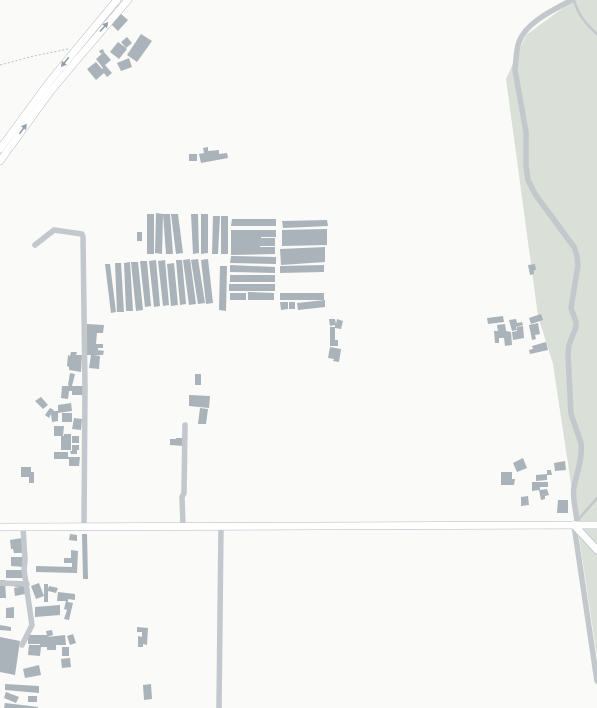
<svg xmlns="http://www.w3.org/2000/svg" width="597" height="708" font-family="'Alegreya Sans',sans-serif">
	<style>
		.green { fill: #dadfd7 }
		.building { fill: #aab3b9 }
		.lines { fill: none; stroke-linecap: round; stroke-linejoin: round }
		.secondary-casing { stroke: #b3babf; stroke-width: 8 }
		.path { stroke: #bbbfc2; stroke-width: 1; stroke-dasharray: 2 2; stroke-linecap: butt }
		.lane { stroke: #c3c8cc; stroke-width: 2.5 }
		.street { stroke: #c3c8cc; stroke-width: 5.5 }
		.secondary { stroke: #fff; stroke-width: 7 }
		.oneway { fill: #939fa8 }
	</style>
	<rect width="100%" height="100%" fill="#fafaf8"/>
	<polygon class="green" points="574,0 597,0 597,657 553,364 538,316 506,79 526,35"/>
	<g class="building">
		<polygon points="121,14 128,20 118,31 111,24"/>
		<polygon points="141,34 152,41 137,62 127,55"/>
		<polygon points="127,37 132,43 126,48 127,49 119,59 110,52 118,42 126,48 121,42"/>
		<polygon points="103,49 104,52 111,60 105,65 112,73 107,77 104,73 96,80 87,69 96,62 102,69 103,68 96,59 104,52 101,54 99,51"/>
		<polygon points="129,58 132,67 121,71 117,63"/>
		<polygon points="208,147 208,151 219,150 219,154 227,153 228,158 201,163 199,154 204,153 203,148"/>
		<rect x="189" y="154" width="8" height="7"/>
		<polygon points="156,213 163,214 162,254 155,253"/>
		<rect x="147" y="214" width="7" height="40"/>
		<polygon points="163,214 170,214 173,254 166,254"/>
		<polygon points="171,214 178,214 183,253 176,254"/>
		<polygon points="191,214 198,214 199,253 193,254"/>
		<polygon points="201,214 208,214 208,253 201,254"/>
		<polygon points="213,216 220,216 218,254 212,254"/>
		<rect x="221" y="216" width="7" height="38"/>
		<polygon points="232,219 276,219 276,226 231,226"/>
		<polygon points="327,220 328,226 283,228 282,221"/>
		<polygon points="327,229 327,245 282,246 282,230"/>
		<polygon points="231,230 276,230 276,237 261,237 261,238 275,238 275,246 260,246 260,247 275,247 275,254 231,255"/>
		<rect x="137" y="232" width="5" height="9"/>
		<polygon points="325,247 325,262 281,265 280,249"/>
		<polygon points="231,256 276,257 276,264 230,263"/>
		<polygon points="190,259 196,304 189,305 183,260"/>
		<polygon points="198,259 205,303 198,304 191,260"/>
		<polygon points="208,259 213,303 206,304 201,260"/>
		<polygon points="156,260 160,306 154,307 149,261"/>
		<polygon points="165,260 169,305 163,306 158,261"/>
		<polygon points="176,260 182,260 186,304 180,305"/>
		<polygon points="140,261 147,261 151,306 145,307"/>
		<polygon points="130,262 133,311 126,311 124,263"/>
		<polygon points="131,262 138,262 143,310 136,311"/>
		<polygon points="115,263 121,263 124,312 117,312"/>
		<polygon points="174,263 178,305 171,306 167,264"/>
		<polygon points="105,264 110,264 116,312 111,313"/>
		<polygon points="535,264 536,270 534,270 534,274 530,275 528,265"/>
		<polygon points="230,265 275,267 275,273 230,272"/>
		<polygon points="324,265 324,272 280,273 280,266"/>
		<polygon points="220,266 227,266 226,311 219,310"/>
		<rect x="230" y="275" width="45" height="7"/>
		<rect x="229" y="284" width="46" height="7"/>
		<polygon points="248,292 274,293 274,300 248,300"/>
		<rect x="230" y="293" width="16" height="7"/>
		<rect x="280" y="293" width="44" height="7"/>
		<polygon points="325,300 325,307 298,310 297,303"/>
		<polygon points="280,302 288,302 288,309 281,310"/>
		<rect x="289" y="302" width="6" height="7"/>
		<polygon points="541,314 543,320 531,324 529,318"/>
		<polygon points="503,316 504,322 488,324 487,318"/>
		<polygon points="329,319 335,319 336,324 337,319 343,321 341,329 335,328 335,340 338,340 338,346 330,346 330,327 335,327 335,325 330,326"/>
		<polygon points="516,319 517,323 522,322 523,325 516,327 517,330 512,331 509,320"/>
		<polygon points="538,323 540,334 535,335 536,339 532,340 529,325"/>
		<polygon points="87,324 104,325 103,333 97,333 96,344 103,344 103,348 98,348 98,350 104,351 103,355 94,355 100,356 99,369 89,368 91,355 86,355"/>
		<polygon points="505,324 506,331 511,332 512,345 505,346 504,338 499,338 499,343 495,343 494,331 498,331 497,325"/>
		<polygon points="523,326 524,338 513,340 512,332 517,331 517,334 517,327"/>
		<polygon points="546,342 548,350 530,354 529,350 533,349 532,346"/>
		<polygon points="330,347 341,349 339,362 333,361 334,359 328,358"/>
		<polygon points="71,352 77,352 76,355 82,355 81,372 69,370 69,367 67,366 68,355 70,356"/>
		<polygon points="70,373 75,374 72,386 83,386 83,395 72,395 72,391 69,391 68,399 61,398 62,386 69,386 68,385"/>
		<rect x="195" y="374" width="6" height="11"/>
		<polygon points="189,395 210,396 209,408 189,406"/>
		<polygon points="41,397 48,405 43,409 35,401"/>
		<polygon points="71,403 72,411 58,413 58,421 52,422 51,414 49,418 45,415 50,408 54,410 53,411 58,411 58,405"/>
		<polygon points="200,408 208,409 206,424 198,424"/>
		<rect x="62" y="413" width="10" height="9"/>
		<polygon points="74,418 82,419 81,430 72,429"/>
		<polygon points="54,426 64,426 63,436 64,436 64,434 71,434 71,450 61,450 61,436 54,436"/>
		<rect x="72" y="436" width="7" height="7"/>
		<polygon points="176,438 184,438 184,446 170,445 170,439 176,439"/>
		<polygon points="72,445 79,445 79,450 77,450 77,454 71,454 70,451 72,451"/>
		<polygon points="54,452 68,452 68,457 80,457 79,466 69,466 69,459 54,459"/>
		<polygon points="523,458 527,468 517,472 513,463"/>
		<polygon points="565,461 566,470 555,471 554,463"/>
		<polygon points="21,467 31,467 31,472 34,472 34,483 29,483 29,477 21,477"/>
		<polygon points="547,470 551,470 552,475 547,475 547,474 547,480 536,481 536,475 547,474"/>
		<polygon points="501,472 512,472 512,479 515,479 514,485 501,485"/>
		<polygon points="532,482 548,482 548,487 540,487 540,490 547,489 549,495 545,496 545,499 541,500 539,490 532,491"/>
		<polygon points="528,496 529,505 521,506 521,497"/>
		<polygon points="558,500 568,500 568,513 557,513"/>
		<polygon points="70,534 77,535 77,541 69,540"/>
		<polygon points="82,534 87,534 88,579 83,579"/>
		<polygon points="22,538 23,553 14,553 13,549 11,549 10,540"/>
		<polygon points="71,550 78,551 77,573 36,572 36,566 72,567 72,563 64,563 64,558 71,558"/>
		<polygon points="11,557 24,557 24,567 11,566"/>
		<rect x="6" y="570" width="18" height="8"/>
		<polygon points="0,580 5,580 6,598 0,598"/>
		<polygon points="14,583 28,583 30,593 15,596 14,588 20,587 15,587"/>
		<polygon points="39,583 44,596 36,599 31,586"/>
		<polygon points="44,584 48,584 48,589 49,586 58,588 56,593 48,591 48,602 44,602"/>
		<polygon points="58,592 75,594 75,600 68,599 68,602 73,603 69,620 64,619 67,610 64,609 66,601 57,601"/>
		<polygon points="60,605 60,615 35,617 35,607"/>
		<polygon points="14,607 14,618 6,618 6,608"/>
		<polygon points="0,625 11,627 11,631 0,630"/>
		<polygon points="137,627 148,628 147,645 143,644 143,647 138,647 138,636 142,637 142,632 137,632"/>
		<polygon points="52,630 53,635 47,637 65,635 66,645 56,645 56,638 56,650 47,650 47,647 41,647 40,656 28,655 29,645 40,645 40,644 28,644 28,635 47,635 46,631"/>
		<polygon points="73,634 76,643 70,645 67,636"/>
		<polygon points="0,637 20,641 15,675 0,672"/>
		<rect x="62" y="647" width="7" height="9"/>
		<polygon points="70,658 71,667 62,668 61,659"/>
		<polygon points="39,665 41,675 25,678 23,669"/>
		<polygon points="5,684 39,686 39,693 5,690"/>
		<polygon points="151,684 152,699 144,700 143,685"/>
		<polygon points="6,692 19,697 16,703 4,698"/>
		<rect x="28" y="696" width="9" height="6"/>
		<polygon points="5,703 38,707 38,708 4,708"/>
	</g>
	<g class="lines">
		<g class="secondary-casing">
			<g id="secondary">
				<polyline points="0,149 50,81 88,35 117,0"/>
				<polyline points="0,161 50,92 75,62 128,0"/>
				<polyline points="574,525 597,550"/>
				<polyline points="0,527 597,525"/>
			</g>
		</g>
		<polyline class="path" points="0,65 34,56 68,49"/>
		<g class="lane">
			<path d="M574,0C578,15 586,24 597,34"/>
			<polyline points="578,520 597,498"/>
		</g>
		<g class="street">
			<path d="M572,0C555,9 526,22 519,42C516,50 516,61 515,70L526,132V166L528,180L535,194L574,247L577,256L578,265L571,308L576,322V327L569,345L568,355L571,414L581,443C583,458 577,472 574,487C572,498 576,510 577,521"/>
			<polyline points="35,245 54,230 82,234 83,237 85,387 84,526"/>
			<polyline points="574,525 597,681"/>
			<polyline points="183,526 182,497 184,493 185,425"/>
			<polyline points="0,583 27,584"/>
			<polyline points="22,645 32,625 24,570 25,560 23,527"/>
			<polyline points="219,708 221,526"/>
		</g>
		<use href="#secondary" class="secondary"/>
	</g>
	<defs><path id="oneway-solid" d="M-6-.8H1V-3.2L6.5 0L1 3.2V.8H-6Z"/></defs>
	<g class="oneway">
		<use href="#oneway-solid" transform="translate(104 27) rotate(-49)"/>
		<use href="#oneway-solid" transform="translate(65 62) rotate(129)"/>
		<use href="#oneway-solid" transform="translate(23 129) rotate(-54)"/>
	</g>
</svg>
